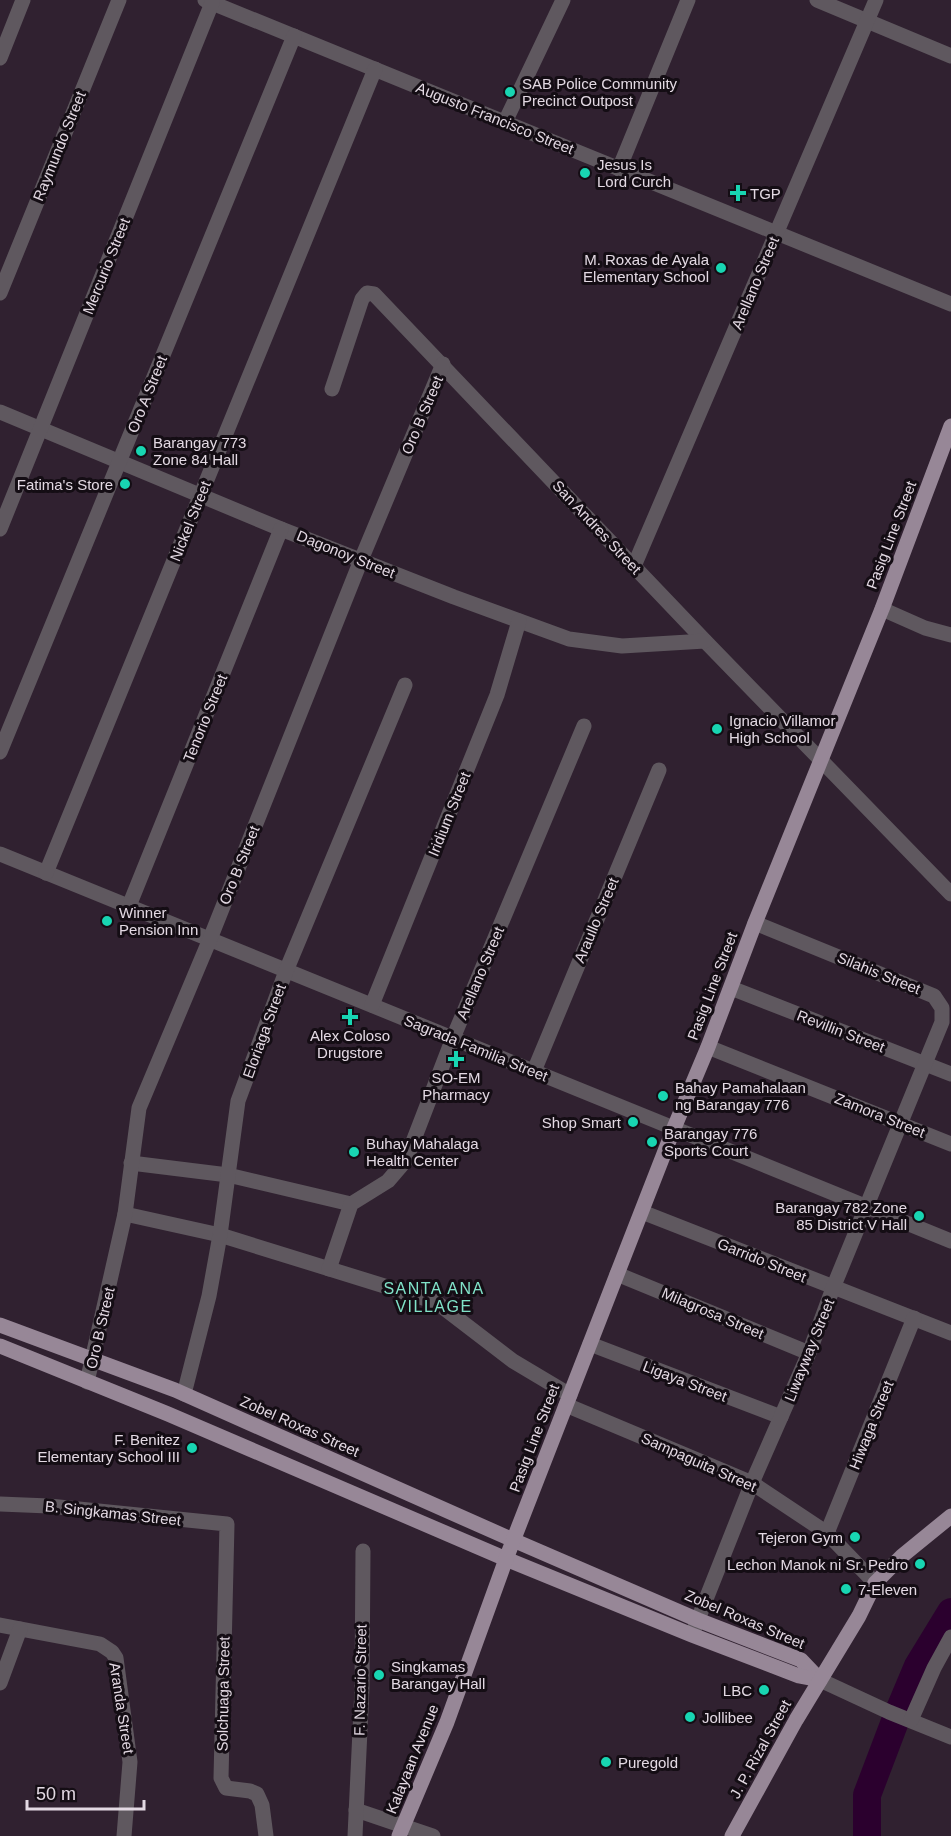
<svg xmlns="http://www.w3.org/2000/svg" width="951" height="1836" font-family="Helvetica,sans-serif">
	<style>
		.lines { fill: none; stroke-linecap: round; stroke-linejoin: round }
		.river { stroke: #2b002e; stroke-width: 28 }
		.minor { stroke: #5f585f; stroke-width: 15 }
		.major { stroke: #978797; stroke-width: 15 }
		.poi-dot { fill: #18d5b2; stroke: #140d14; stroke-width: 2 }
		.labels { text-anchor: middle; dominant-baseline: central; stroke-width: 6; stroke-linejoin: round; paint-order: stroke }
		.poi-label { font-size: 15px; fill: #e3d9e3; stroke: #140d14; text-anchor: start }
		.street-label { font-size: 15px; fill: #e3d9e3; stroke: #140d14 }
		.neighbourhood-label { font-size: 16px; letter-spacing: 1.5px; fill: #81e3c9; stroke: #140d14 }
	</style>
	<rect width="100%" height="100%" fill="#302130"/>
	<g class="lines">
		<polyline class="river" points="867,1836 867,1795 897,1716 918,1666 951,1612"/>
		<g class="minor">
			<polyline points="205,0 951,304"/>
			<polyline points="817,0 951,56"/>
			<polyline points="0,58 23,0"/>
			<polyline points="505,122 563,0"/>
			<polyline points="619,169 688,0"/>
			<polyline points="0,293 119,0"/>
			<polyline points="332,389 362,299 367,293 374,294 705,641 951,894"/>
			<polyline points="0,412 281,529 454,597 569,639 622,646 705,641"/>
			<polyline points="0,529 212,3"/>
			<polyline points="634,566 876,0"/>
			<polyline points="882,609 925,628 951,635"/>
			<polyline points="0,752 294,36"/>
			<polyline points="0,854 951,1241"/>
			<polyline points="46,873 375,69"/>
			<polyline points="129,906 281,529"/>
			<polyline points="731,988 951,1074"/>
			<polyline points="372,1005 497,695 519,621"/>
			<polyline points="708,1047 951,1144"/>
			<polyline points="534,1071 659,770"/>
			<polyline points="131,1163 228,1175 351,1204"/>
			<polyline points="642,1212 951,1333"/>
			<polyline points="125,1214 220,1235 436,1302 513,1361 570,1395"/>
			<polyline points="329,1269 351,1204 388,1181 406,1160 453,1038 584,726"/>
			<polyline points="617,1274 809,1353"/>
			<polyline points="590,1344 781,1417"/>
			<polyline points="87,1382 125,1214 139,1108 210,939 361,560 443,364"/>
			<polyline points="184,1394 209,1296 220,1235 238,1101 286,971 405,685"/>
			<polyline points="566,1405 752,1483 827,1533 875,1583"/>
			<polyline points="0,1504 49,1506 227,1524 221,1778 226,1788 250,1791 257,1794 262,1805 266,1836"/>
			<polyline points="827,1533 914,1318"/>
			<polyline points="0,1625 100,1644 112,1652 116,1658 130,1762 124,1836"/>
			<polyline points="693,1632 752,1483 809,1353 833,1288 942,1022 942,1008 934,996 755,923"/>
			<polyline points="820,1680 889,1712 951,1737"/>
			<polyline points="0,1683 20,1629"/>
			<polyline points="911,1720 934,1668 951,1637"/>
			<polyline points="356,1810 433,1836"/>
			<polyline points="355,1836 362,1688 363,1551"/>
		</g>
		<g class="major">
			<polyline points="0,1325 175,1390 513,1540 698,1620 801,1660 820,1680"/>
			<polyline points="0,1346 168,1414 506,1559 692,1635 799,1676 820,1680"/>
			<polyline points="399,1836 447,1722 506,1559 674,1128 708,1047 755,923 882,609 951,426"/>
			<polyline points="732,1836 796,1720 859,1616 875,1583 902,1556 951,1516"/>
		</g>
	</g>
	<g class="poi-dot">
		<circle cx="510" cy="92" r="6"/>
		<circle cx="585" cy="173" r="6"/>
		<path d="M735 184h6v6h6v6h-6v6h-6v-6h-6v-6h6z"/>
		<circle cx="721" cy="268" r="6"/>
		<circle cx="141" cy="451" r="6"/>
		<circle cx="125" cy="484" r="6"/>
		<circle cx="717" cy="729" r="6"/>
		<circle cx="107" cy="921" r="6"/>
		<path d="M347 1008h6v6h6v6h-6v6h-6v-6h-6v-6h6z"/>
		<path d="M453 1050h6v6h6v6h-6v6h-6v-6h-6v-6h6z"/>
		<circle cx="663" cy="1096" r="6"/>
		<circle cx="633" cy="1122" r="6"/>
		<circle cx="652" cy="1142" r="6"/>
		<circle cx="354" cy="1152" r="6"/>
		<circle cx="919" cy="1216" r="6"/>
		<circle cx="192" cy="1448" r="6"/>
		<circle cx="855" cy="1537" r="6"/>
		<circle cx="920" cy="1564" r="6"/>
		<circle cx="846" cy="1589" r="6"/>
		<circle cx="379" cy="1675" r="6"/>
		<circle cx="764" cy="1690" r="6"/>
		<circle cx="690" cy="1717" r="6"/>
		<circle cx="606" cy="1762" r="6"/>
	</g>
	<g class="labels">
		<g class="poi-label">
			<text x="522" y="83">SAB Police Community<tspan x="522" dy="17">Precinct Outpost</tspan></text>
			<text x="597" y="164">Jesus Is<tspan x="597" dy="17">Lord Curch</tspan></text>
			<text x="750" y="193">TGP</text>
			<text x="709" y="259" text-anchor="end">M. Roxas de Ayala<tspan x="709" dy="17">Elementary School</tspan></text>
			<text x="153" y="442">Barangay 773<tspan x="153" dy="17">Zone 84 Hall</tspan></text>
			<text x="113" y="484" text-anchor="end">Fatima's Store</text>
			<text x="729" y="720">Ignacio Villamor<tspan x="729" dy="17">High School</tspan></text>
			<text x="119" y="912">Winner<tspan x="119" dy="17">Pension Inn</tspan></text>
			<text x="350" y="1035" text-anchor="middle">Alex Coloso<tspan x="350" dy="17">Drugstore</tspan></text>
			<text x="456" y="1077" text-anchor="middle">SO-EM<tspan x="456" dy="17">Pharmacy</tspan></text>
			<text x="675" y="1087">Bahay Pamahalaan<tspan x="675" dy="17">ng Barangay 776</tspan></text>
			<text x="621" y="1122" text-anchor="end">Shop Smart</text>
			<text x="664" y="1133">Barangay 776<tspan x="664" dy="17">Sports Court</tspan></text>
			<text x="366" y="1143">Buhay Mahalaga<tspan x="366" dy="17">Health Center</tspan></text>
			<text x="907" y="1207" text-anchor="end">Barangay 782 Zone<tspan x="907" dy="17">85 District V Hall</tspan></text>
			<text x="180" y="1439" text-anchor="end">F. Benitez<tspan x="180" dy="17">Elementary School III</tspan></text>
			<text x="843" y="1537" text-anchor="end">Tejeron Gym</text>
			<text x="908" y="1564" text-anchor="end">Lechon Manok ni Sr. Pedro</text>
			<text x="858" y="1589">7-Eleven</text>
			<text x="391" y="1666">Singkamas<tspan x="391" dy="17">Barangay Hall</tspan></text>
			<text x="752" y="1690" text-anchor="end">LBC</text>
			<text x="702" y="1717">Jollibee</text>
			<text x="618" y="1762">Puregold</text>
		</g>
		<g class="street-label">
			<text transform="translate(495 118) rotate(22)">Augusto Francisco Street</text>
			<text transform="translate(59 146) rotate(-68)">Raymundo Street</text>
			<text transform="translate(106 266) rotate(-68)">Mercurio Street</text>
			<text transform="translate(755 283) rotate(-67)">Arellano Street</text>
			<text transform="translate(147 394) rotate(-68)">Oro A Street</text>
			<text transform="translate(422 415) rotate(-67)">Oro B Street</text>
			<text transform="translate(190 521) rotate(-68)">Nickel Street</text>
			<text transform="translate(597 527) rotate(47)">San Andres Street</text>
			<text transform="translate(891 535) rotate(-69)">Pasig Line Street</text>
			<text transform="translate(346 554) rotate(22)">Dagonoy Street</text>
			<text transform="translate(205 718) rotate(-68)">Tenorio Street</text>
			<text transform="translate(449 814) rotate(-68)">Iridium Street</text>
			<text transform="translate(239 865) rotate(-68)">Oro B Street</text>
			<text transform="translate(596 920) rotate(-67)">Araullo Street</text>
			<text transform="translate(480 973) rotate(-67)">Arellano Street</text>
			<text transform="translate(879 973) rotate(22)">Silahis Street</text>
			<text transform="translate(712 986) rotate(-69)">Pasig Line Street</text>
			<text transform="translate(264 1031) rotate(-70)">Eloriaga Street</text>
			<text transform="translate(841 1031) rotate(21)">Revillin Street</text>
			<text transform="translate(476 1048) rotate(22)">Sagrada Familia Street</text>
			<text transform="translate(880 1115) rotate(22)">Zamora Street</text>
			<text transform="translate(762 1260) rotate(22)">Garrido Street</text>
			<text transform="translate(713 1313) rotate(23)">Milagrosa Street</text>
			<text transform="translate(100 1328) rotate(-77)">Oro B Street</text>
			<text transform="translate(809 1350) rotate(-68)">Liwayway Street</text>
			<text transform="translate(685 1381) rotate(21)">Ligaya Street</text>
			<text transform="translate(871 1425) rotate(-68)">Hiwaga Street</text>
			<text transform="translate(300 1426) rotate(24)">Zobel Roxas Street</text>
			<text transform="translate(534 1438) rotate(-69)">Pasig Line Street</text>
			<text transform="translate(699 1462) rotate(24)">Sampaguita Street</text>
			<text transform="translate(113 1513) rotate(6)">B. Singkamas Street</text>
			<text transform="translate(745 1619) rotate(23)">Zobel Roxas Street</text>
			<text transform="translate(360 1680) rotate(-89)">F. Nazario Street</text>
			<text transform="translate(223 1694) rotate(-89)">Solchuaga Street</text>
			<text transform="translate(122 1708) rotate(81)">Aranda Street</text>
			<text transform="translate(760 1749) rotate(-61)">J. P. Rizal Street</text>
			<text transform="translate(412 1759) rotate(-68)">Kalayaan Avenue</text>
		</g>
		<g class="neighbourhood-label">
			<text x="434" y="1288">SANTA ANA<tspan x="434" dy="18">VILLAGE</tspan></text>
		</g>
	</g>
	<path d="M27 1800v9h117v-9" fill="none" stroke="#e3d9e3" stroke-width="3"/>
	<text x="36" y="1800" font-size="18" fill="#e3d9e3" stroke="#140d14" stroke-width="4.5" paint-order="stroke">50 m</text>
</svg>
